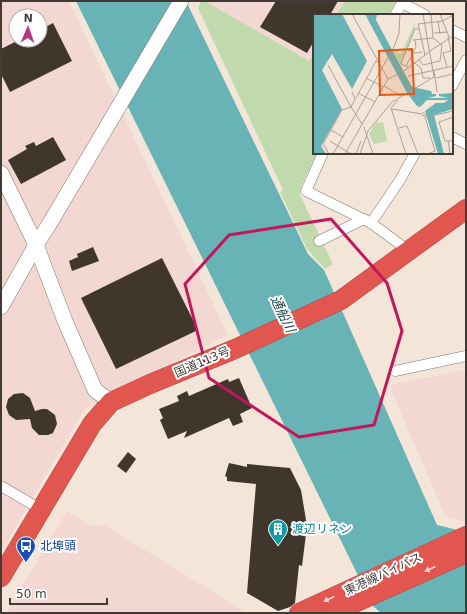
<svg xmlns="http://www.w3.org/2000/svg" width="467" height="614" font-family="'DejaVu Sans','Noto Sans JP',sans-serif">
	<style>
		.industrial { fill: #f2d7d3; fill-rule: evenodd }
		.green { fill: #c0d9ad }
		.water { fill: #68b3b6 }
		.building { fill: #41362b }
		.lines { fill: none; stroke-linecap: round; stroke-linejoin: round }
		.street-casing { stroke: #84776b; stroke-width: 11 }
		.secondary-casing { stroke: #84776b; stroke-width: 16 }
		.highway-casing { stroke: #aa4d47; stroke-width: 20 }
		.street { stroke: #fff; stroke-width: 10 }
		.secondary { stroke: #fff; stroke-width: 15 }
		.highway { stroke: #e25650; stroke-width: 19 }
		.oneway { fill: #f8d5d3 }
		.marked { fill: none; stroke: #c2185b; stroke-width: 3; stroke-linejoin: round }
		.labels { text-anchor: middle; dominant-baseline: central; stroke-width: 4; stroke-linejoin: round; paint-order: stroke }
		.street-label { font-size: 12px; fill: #413b36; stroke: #fff }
		.culture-label { font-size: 12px; fill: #0d838f; stroke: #fff; text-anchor: start }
		.transit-label { font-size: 12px; fill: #164399; stroke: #fff; text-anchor: start }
		.water-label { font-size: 13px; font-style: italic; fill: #153a3b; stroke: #fff }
		.inset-road { fill: none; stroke: #aca198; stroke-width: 1 }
		.view { fill: #e0580e; fill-opacity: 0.15; stroke: #e0580e; stroke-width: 2 }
		.inset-edge { fill: none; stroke: #413b36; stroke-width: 2 }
	</style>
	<rect width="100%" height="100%" fill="#f4e5d9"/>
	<g class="industrial">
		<path d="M1,1H69L228,335L85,408L1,552ZM16,16H40V40H16Z"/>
		<polygon points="206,1 345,1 336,15 314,15 314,53 309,62"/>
		<polygon points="466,370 466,522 446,517 389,385"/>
		<polygon points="67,511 92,526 106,526 247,613 6,613"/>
	</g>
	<g class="green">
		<polygon points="201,1 205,1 309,61 314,53 314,153 317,153 301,186 300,195 333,264 325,269 307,249 280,192 283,190 198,8"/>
		<polygon points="345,1 397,1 388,15 336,15"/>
	</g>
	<polygon class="water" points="76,1 186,1 308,254 324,270 437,525 466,532 466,613 381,613 373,606"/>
	<g class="building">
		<polygon points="276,1 338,1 330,15 314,15 314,41 307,53 260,27"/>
		<polygon points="53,23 72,61 10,92 1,74 1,49 19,40 40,40 40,30"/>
		<polygon points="53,137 66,160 21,184 8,160 27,149 25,146 34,142 36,146"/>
		<polygon points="93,247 99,261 72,271 69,261 78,257 77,254"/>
		<polygon points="162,258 198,330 116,369 81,298"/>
		<polygon points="239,378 252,408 240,414 243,422 233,426 229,418 184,438 187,431 168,439 160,420 163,418 159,409 179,401 177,396 187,391 189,396 228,379 229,382"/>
		<polygon points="23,393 30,398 35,411 42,409 47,409 55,415 57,424 53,433 48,435 39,435 32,428 30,419 16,420 9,415 6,407 8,399 14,394"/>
		<polygon points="128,452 136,459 126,473 117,466"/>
		<polygon points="229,463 247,467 247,464 290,468 301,490 307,526 302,566 299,565 295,603 290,607 278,611 247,593 256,484 227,481 227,477 225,476"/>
	</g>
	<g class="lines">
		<g class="street-casing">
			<g id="street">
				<polyline points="402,3 425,15"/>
				<polyline points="395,15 403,1"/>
				<polyline points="452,30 466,37"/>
				<polyline points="452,86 466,60"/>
				<polyline points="452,137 466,144"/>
				<polyline points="323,153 306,191 371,223 409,251"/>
				<polyline points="371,223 400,180 415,153"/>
				<polyline points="319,241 364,219"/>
				<polyline points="395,371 466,356"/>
				<polyline points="1,486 42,510"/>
			</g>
		</g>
		<g class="secondary-casing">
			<g id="secondary">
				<polyline points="1,173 36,245 65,321 95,390 111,402"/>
				<polyline points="1,307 36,245 50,223 181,1"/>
			</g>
		</g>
		<g class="highway-casing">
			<g id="highway">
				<polyline points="1,577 92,424 111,402 150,384 235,349 341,300 466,209"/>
				<polyline points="299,613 466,536"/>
				<polyline points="332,613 466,553"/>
			</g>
		</g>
		<use href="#street" class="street"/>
		<use href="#secondary" class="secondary"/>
		<use href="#highway" class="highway"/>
	</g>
	<defs><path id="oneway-solid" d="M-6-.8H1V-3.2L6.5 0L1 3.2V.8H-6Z"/></defs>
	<g class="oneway">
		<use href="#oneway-solid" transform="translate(430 569) rotate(156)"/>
		<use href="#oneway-solid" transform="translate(329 599) rotate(155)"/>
	</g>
	<path class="marked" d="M331,219L387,283L402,331L374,425L299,437L209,378L185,284L229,235Z"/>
	<defs>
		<g id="building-pin" transform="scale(1)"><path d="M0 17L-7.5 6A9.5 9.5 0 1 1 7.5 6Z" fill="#0f9aa8" stroke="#fff"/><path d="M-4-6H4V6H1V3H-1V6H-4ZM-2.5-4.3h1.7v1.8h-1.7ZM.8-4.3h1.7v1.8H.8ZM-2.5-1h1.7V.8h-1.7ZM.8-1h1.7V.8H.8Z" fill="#fff"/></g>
		<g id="bus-pin" transform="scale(1)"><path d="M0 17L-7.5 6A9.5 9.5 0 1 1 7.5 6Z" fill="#1a4fb4" stroke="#fff"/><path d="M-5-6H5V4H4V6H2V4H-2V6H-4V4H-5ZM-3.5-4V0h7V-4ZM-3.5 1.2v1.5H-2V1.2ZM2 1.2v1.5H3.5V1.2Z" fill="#fff"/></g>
	</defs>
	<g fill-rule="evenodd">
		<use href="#building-pin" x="278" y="529"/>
		<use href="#bus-pin" x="26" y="546"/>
	</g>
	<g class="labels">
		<g class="street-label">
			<text transform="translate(202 362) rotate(-23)">国道113号</text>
			<text transform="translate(383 574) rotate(-25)">東港線バイパス</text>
		</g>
		<g class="culture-label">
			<text x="292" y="529">渡辺リネン</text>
		</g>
		<g class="transit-label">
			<text x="40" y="546">北埠頭</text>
		</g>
		<g class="water-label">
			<text transform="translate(283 314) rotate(64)">通船川</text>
		</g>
	</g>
	<g transform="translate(313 14)">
		<rect width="140" height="140" fill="#f4e5d9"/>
		<path d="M100,0L102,15L88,50L90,55L80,37L88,40L101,11ZM64,107L65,109L70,108L74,127L61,130L56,120Z" fill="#c0d9ad"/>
		<path d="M0,0H29L54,47L39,75L19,40L9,56L29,95L8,132L13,140H0ZM52,0H64L63,6L99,73L118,77L119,80H123V82L115,84H135L126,82V80L140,79V95L121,101L131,140H125L112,97L123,89H131L135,86H114L107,93L104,92L94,79Z" fill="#68b3b6"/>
		<path class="inset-road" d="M39,0L75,65M118,0L120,24M127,0L136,23M125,7L127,20M121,19L134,18M100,26L120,24L129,31L127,47L110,51L106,46M95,36L102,39L109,38M117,37L140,22M112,41L105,10L130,7L140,1M97,45L108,54L110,64H117M15,51L38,93L29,96L10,130L16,140M93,52L103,33L102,26M95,53L88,50L102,15H106M134,53L130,39L138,37L135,23M121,56L124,78M95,62L140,52M53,64L70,73M123,64L140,60M71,72L88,82M39,78L42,85L38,93L49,110M45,79L62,88M43,84L63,47L65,48M85,86L78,94L93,140M79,95L109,100L112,103L122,137L115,140M110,98L114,103L140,97M140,103L126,108L132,127H140M51,113L60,140M86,114L94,112L105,140M18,116L30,123M17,127L38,140M135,127L137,139M20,140L81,33L86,19L87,0M32,140L75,65L91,57L116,38M43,140L48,127M47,140L55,117L79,88L121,63L110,0"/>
		<path class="view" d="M99,35L101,80L67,81L66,37Z"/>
		<rect width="140" height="140" class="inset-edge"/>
	</g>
	<rect width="467" height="614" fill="none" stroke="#413b36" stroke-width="4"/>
	<g transform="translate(28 28) rotate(2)"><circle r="19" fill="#ffffff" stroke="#b3b1af"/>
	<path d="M0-3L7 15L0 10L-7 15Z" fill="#b43685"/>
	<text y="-6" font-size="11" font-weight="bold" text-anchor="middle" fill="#413b36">N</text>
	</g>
	<path d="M10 598v6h97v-6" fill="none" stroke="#413b36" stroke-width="2"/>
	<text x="16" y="598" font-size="12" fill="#413b36" stroke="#ffffff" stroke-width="3" paint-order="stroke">50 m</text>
</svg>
